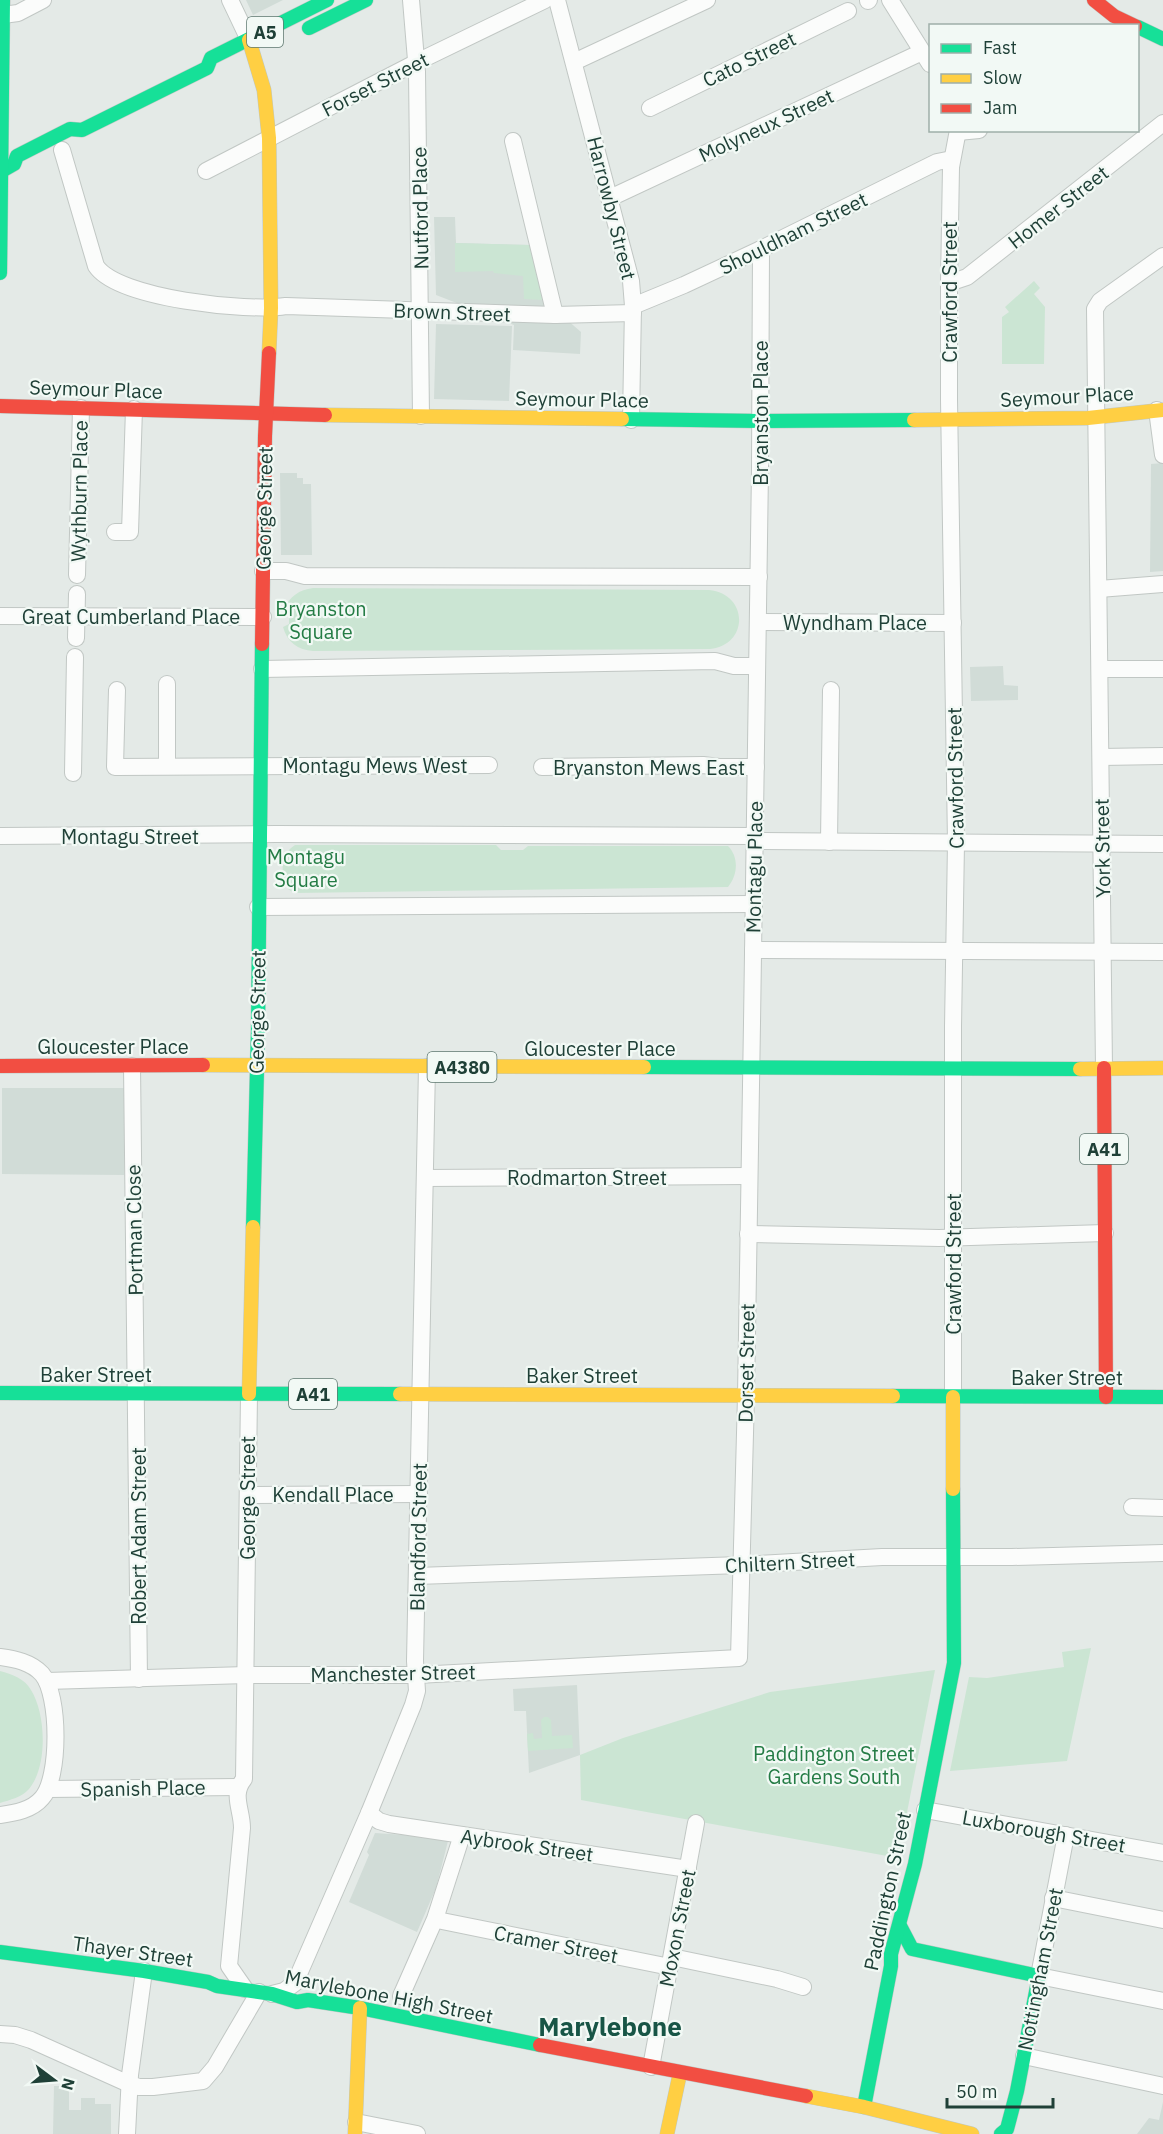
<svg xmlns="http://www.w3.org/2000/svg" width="1163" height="2134" font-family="'IBM Plex Sans',sans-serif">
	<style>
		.built { fill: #d1dcd7 }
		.green { fill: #cbe5d3 }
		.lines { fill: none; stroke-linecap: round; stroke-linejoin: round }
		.street-casing { stroke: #c1c7c4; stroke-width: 18 }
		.fast-casing { stroke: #bfc8c4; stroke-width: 15 }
		.slow-casing { stroke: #bfc8c4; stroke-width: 15 }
		.jam-casing { stroke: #bfc8c4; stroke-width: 15 }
		.street { stroke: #fbfcfb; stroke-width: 16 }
		.fast { stroke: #16e098; stroke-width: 14 }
		.slow { stroke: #ffcf43; stroke-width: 14 }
		.jam { stroke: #f24e42; stroke-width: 14 }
		.labels { text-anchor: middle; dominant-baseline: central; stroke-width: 4.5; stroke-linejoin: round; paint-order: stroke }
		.shield { fill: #f2f9f5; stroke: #5e7870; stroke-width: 1.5 }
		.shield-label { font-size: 18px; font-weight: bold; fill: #1f4037 }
		.street-label { font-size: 20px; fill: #1f4037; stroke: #f2f9f5 }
		.park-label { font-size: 20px; fill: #247c45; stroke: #f2f9f5 }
		.district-label { font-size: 26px; font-weight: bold; fill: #185546; stroke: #f2f9f5 }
	</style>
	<rect width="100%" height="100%" fill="#e4eae7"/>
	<g class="built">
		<polygon points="246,0 283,0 253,15"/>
		<polygon points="434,217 455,217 456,243 530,245 544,300 581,332 580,354 513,350 514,325 436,295"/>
		<polygon points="436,324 512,326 509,401 434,399"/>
		<polygon points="1163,463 1163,571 1150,572 1151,464"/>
		<polygon points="280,473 297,473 297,478 303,478 303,484 311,484 312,555 281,555"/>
		<polygon points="1003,666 1004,685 1018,686 1018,700 971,701 970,667"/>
		<polygon points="2,1088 124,1088 124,1175 2,1174"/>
		<polygon points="577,1685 580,1755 529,1773 526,1711 514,1711 513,1689"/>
		<polygon points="375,1833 405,1835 448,1841 436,1888 417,1932 349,1902 369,1855 367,1852"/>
		<polygon points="54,2086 69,2086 69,2110 81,2110 81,2098 95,2098 95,2104 111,2104 111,2134 53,2134"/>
		<polygon points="1163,2102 1163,2134 1137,2134 1149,2118 1159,2120"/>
	</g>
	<g class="green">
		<polygon points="455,243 530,245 544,300 524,299 523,276 494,273 493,271 455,272"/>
		<polygon points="1034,281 1040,288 1034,294 1045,307 1044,364 1002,364 1002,317 1009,312 1005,307"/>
		<path d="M313,588L709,590C749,594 749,645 710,649L313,651C298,650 287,642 283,627L289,624V612L284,609C290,596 299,590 313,588Z"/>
		<path d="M295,845H496L501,850H523L528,846H728C739,857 738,875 728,887L294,893L288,889C280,875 280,854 295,845Z"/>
		<polygon points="1091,1648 1067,1761 950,1771 969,1677 987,1678 1064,1667 1062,1652"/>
		<polygon points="935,1670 898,1858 581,1800 580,1755 623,1738 770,1692"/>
		<path d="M0,1671C12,1674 25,1679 31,1690C46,1714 48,1766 29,1789C22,1797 10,1800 0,1803Z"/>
		<polygon points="544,1717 548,1717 551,1720 552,1736 572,1735 573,1748 528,1751 527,1734 533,1733 534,1739 542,1738 541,1720"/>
	</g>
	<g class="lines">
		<g class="street-casing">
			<g id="street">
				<polyline points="230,0 249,40"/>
				<polyline points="411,0 417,72 421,416"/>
				<polyline points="557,0 631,281 633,306 631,420"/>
				<polyline points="890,0 930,64"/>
				<polyline points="868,1 869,0"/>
				<polyline points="3,15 18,13 43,0"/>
				<polyline points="574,62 707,0"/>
				<polyline points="650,108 848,11"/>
				<polyline points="958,132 979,130"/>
				<polyline points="513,141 555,315"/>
				<path d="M62,150L96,266C118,299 248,312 286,306L555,315L633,313"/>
				<polyline points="206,171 417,62 545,0"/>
				<polyline points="610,198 922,52"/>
				<polyline points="949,283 967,277 1163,123"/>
				<polyline points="633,306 684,285 761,249 937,162 952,159"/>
				<polyline points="1157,410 1163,455"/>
				<polyline points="115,532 130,532 134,409"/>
				<polyline points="263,571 286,571 305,576 759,577"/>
				<polyline points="77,575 81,408"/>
				<polyline points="1099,589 1163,584"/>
				<polyline points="0,616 263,617"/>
				<polyline points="758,622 953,623"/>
				<polyline points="76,638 77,594"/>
				<polyline points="262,669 715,661 734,666 757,666"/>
				<polyline points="1100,669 1163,669"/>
				<polyline points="117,690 115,767 489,765"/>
				<polyline points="1101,757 1163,756"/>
				<polyline points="167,766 167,684"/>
				<polyline points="542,767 703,765 719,767 756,767"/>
				<polyline points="73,773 75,657"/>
				<polyline points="0,836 276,834 755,836"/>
				<polyline points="755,841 1163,844"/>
				<polyline points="829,842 831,690"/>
				<polyline points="258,907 754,904"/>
				<polyline points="753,950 1163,952"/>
				<polyline points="132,1066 139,1679"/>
				<polyline points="1104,1068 1095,309 1100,301 1163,256"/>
				<polyline points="425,1178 749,1176"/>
				<polyline points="748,1234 939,1238 1105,1233"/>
				<polyline points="953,1397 953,1027 956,843 949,400 949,283 951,167 958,130"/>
				<polyline points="248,1495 419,1494"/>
				<polyline points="1132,1507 1163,1508"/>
				<polyline points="417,1576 741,1565 882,1557 1012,1557 1163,1553"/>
				<path d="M0,1657C15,1659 31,1662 42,1674C60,1695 60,1778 42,1798C32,1810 15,1813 0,1815"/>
				<polyline points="47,1681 246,1675 417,1675 739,1658 746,1396 752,1023 760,470 761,249"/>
				<polyline points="48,1789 237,1787"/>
				<polyline points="925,1810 1163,1853"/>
				<polyline points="369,1813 379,1821 389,1824 688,1869"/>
				<polyline points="1066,1835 1039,1976 1163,2001"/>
				<polyline points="1053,1898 1163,1920"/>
				<polyline points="442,1921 670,1967"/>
				<polyline points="672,1957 777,1979 803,1987"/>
				<path d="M245,1989L229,1966L242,1828C242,1809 231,1795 244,1779L249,1394"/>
				<polyline points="272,1994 284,1991 295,1983 369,1813 413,1705 417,1691 415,1661 427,1067"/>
				<polyline points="401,1996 435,1919 462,1835"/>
				<polyline points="0,2034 15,2035 31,2040 129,2084 139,2087 153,2087 203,2081 215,2067 259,1992"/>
				<polyline points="1024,2056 1163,2086"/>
				<polyline points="651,2067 696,1823"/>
				<polyline points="356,2122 417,2134"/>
				<polyline points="127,2134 130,2075 144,1971"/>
			</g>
		</g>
		<g class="fast-casing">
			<g id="fast">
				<polyline points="1138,27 1163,39"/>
				<polyline points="309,28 366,0"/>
				<polyline points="0,172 14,164 17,156 70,129 82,130 207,68 211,58 327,0"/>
				<polyline points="0,273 3,0"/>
				<polyline points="622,419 760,421 914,420"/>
				<polyline points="644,1067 1080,1069"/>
				<polyline points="253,1227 258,1030 262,644"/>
				<polyline points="0,1393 400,1394"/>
				<polyline points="893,1396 1163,1397"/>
				<polyline points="900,1926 912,1949 1039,1976 1017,2091 1007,2129 1001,2134"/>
				<polyline points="0,1952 144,1971 208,1982 217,1986 272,1994 297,2002 308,2000 360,2008 540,2045"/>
				<polyline points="864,2107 891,1966 891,1954 915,1864 954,1663 953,1489"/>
			</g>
		</g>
		<g class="slow-casing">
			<g id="slow">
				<polyline points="249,40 264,90 269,138 271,308 269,353"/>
				<polyline points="325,415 622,419"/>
				<polyline points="914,420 1088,418 1163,410"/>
				<polyline points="203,1065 644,1067"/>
				<polyline points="1080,1069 1163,1068"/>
				<polyline points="249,1394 253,1227"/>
				<polyline points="400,1394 893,1396"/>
				<polyline points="953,1397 953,1489"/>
				<polyline points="806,2096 864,2107 972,2134"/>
				<polyline points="355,2134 360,2008"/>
				<polyline points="667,2134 680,2073"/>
			</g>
		</g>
		<g class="jam-casing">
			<g id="jam">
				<polyline points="1094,0 1114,16 1135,26"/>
				<polyline points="0,406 325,415"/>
				<polyline points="262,644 265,436 269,353"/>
				<polyline points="0,1066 203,1065"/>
				<polyline points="1104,1068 1106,1397"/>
				<polyline points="540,2045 806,2096"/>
			</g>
		</g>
		<use href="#street" class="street"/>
		<use href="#fast" class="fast"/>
		<use href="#slow" class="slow"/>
		<use href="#jam" class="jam"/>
	</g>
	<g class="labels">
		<g class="shield">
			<rect x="247" y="17" width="36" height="30" rx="4.5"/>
			<rect x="427.5" y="1052" width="69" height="30" rx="4.5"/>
			<rect x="1080" y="1134" width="48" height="30" rx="4.5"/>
			<rect x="289" y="1379" width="48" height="30" rx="4.5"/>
		</g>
		<g class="shield-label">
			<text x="265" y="32">A5</text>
			<text x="462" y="1067">A4380</text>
			<text x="1104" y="1149">A41</text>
			<text x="313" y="1394">A41</text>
		</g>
		<g class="street-label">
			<text transform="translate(749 59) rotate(-26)">Cato Street</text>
			<text transform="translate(375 84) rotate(-27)">Forset Street</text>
			<text transform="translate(766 125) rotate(-25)">Molyneux Street</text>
			<text transform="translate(1058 207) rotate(-38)">Homer Street</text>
			<text transform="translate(420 208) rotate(-91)">Nutford Place</text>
			<text transform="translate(612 208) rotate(76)">Harrowby Street</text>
			<text transform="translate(793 233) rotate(-26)">Shouldham Street</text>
			<text transform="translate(949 292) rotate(-90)">Crawford Street</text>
			<text transform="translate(452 312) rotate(2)">Brown Street</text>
			<text transform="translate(96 389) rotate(2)">Seymour Place</text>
			<text transform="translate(1067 396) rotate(-3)">Seymour Place</text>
			<text transform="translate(582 399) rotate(1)">Seymour Place</text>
			<text transform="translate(760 413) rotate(-90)">Bryanston Place</text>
			<text transform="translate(79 491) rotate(-89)">Wythburn Place</text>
			<text transform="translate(264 508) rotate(-89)">George Street</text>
			<text x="131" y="616">Great Cumberland Place</text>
			<text x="855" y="622">Wyndham Place</text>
			<text x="375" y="765">Montagu Mews West</text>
			<text x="649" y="767">Bryanston Mews East</text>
			<text transform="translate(955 778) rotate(-91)">Crawford Street</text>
			<text x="130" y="836">Montagu Street</text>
			<text transform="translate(1102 848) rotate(-91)">York Street</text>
			<text transform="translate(754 867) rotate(-89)">Montagu Place</text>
			<text transform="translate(257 1012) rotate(-89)">George Street</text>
			<text x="113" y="1046">Gloucester Place</text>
			<text x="600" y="1048">Gloucester Place</text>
			<text x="587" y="1177">Rodmarton Street</text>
			<text transform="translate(134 1230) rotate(-91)">Portman Close</text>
			<text transform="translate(953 1264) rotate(-90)">Crawford Street</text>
			<text transform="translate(746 1363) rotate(-89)">Dorset Street</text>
			<text x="96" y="1374">Baker Street</text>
			<text x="582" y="1375">Baker Street</text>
			<text x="1067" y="1377">Baker Street</text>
			<text x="333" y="1494">Kendall Place</text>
			<text transform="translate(247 1498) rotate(-90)">George Street</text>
			<text transform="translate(138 1536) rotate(-90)">Robert Adam Street</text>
			<text transform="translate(418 1537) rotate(-89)">Blandford Street</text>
			<text transform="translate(790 1562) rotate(-3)">Chiltern Street</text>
			<text transform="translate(393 1673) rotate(-1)">Manchester Street</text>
			<text transform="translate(143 1788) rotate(-1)">Spanish Place</text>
			<text transform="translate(1044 1831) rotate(10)">Luxborough Street</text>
			<text transform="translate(527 1845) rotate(8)">Aybrook Street</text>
			<text transform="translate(887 1891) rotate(-78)">Paddington Street</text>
			<text transform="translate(677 1928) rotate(-79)">Moxon Street</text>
			<text transform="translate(556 1944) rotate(11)">Cramer Street</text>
			<text transform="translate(133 1951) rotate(8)">Thayer Street</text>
			<text transform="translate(1040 1969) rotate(-79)">Nottingham Street</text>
			<text transform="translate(389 1996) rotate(11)">Marylebone High Street</text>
		</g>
		<g class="park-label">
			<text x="321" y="608">Bryanston<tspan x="321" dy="23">Square</tspan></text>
			<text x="306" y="856">Montagu<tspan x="306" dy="23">Square</tspan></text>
			<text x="834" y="1753">Paddington Street<tspan x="834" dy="23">Gardens South</tspan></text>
		</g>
		<g class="district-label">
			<text x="610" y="2026">Marylebone</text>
		</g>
	</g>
	<rect x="929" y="24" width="210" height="108" fill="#f2f9f5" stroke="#9eafa9" stroke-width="1.5"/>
	<rect x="941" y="44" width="30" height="9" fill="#16e098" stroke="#9eafa9" stroke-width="1.5"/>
	<text x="983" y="54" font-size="18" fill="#1f4037">Fast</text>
	<rect x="941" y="74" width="30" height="9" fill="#ffcf43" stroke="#9eafa9" stroke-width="1.5"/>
	<text x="983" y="84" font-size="18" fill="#1f4037">Slow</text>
	<rect x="941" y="104" width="30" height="9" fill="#f24e42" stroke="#9eafa9" stroke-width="1.5"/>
	<text x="983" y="114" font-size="18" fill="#1f4037">Jam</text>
	<g transform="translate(54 2080) rotate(106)" stroke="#f2f9f5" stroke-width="4.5" paint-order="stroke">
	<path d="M0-4.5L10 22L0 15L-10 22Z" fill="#1f4037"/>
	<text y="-9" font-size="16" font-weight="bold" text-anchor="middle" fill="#1f4037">N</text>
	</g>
	<path d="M947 2098v9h106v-9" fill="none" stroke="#1f4037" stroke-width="3"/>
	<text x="956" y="2098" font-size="18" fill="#1f4037" stroke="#f2f9f5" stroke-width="4.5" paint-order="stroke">50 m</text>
</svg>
